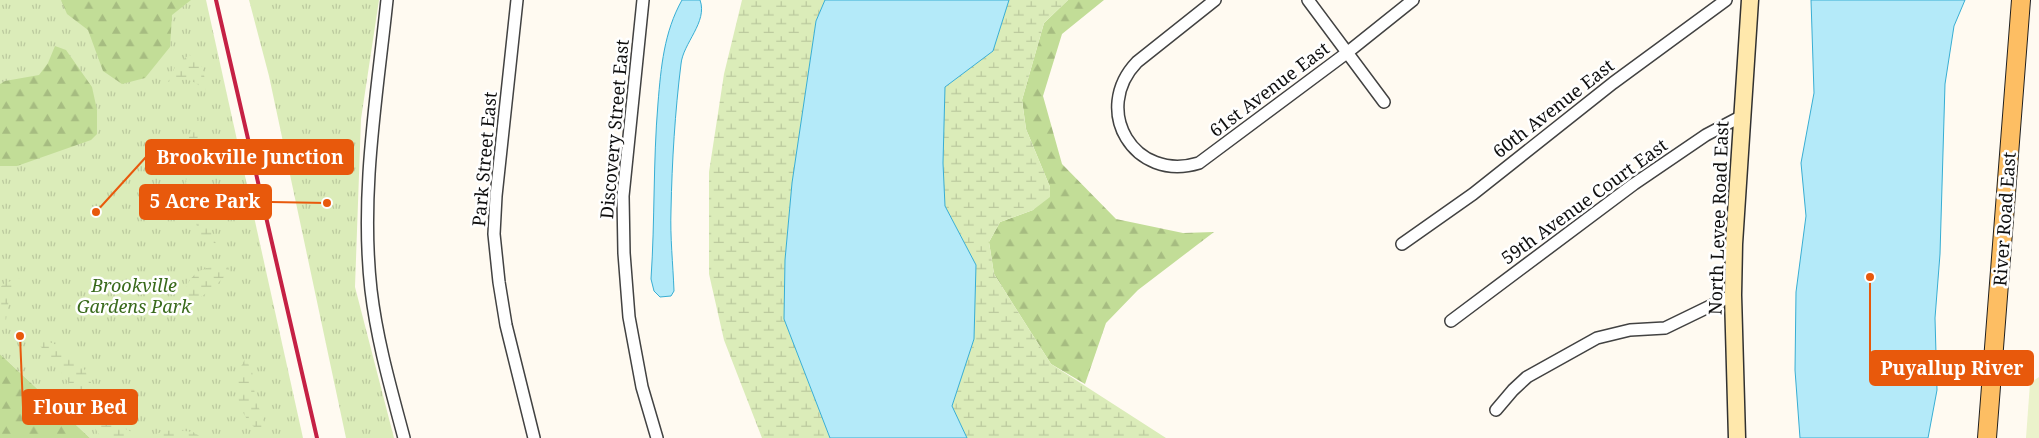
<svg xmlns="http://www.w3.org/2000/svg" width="2039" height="438" font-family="'Noto Serif',serif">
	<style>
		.grass { fill: url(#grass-tufts) }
		.forest { fill: url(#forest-firs) }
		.wetland { fill: url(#wetland-marsh) }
		.pitch { fill: #ebf2cb }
		.water { fill: #b4eaf9; stroke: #38aed3 }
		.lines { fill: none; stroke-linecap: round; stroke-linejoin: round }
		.street-casing { stroke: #424242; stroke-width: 14 }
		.secondary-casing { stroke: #313131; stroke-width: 19 }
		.primary-casing { stroke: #202020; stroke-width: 20 }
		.street { stroke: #fff; stroke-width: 11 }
		.secondary { stroke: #ffe8ac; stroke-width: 16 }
		.primary { stroke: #fdbe63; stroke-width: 18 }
		.rail { stroke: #c52144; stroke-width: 4 }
		.labels { text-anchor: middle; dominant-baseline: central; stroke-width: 5; stroke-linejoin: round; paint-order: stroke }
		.street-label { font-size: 18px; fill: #0f0f0f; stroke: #fff }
		.park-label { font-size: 18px; font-style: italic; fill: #396a1c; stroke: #fff }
		.leader { fill: none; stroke: #e8590c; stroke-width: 2 }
		.callout-dot { fill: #e8590c; stroke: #fff; stroke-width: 2 }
		.callout { fill: #e8590c; stroke: #e8590c; stroke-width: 2 }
		.callout-label { font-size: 19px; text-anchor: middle; font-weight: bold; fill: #fff }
	</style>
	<defs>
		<pattern id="grass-tufts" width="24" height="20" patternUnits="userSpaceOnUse" patternTransform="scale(1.25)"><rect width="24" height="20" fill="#dbecb9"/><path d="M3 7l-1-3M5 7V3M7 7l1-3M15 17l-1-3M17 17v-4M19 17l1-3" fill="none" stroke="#bbc99e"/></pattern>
		<pattern id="forest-firs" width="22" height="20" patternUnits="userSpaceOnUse" patternTransform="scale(1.25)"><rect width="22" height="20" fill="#c2dd97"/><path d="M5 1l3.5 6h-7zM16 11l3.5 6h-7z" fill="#a6bc81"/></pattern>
		<pattern id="wetland-marsh" width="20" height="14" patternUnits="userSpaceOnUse" patternTransform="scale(1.25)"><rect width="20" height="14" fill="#dbecb9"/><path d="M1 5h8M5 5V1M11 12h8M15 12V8" fill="none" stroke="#bbc99e"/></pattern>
	</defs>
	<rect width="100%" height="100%" fill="#fffaf1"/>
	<g class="grass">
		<polygon points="0,0 206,0 303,438 90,438 0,354"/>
		<polygon points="249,0 379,0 361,119 355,287 394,438 346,438 269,76"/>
	</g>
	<g class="forest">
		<polygon points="61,0 191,0 172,15 170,47 145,78 122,84 103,71 88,30 67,14"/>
		<polygon points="1068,0 1104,0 1062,34 1043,96 1062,164 1116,219 1183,233 1214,232 1138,290 1106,323 1085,384 1051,364 994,274 989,242 1000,222 1033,210 1050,187 1026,129 1022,100 1044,23"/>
		<polygon points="55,46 66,50 92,87 97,110 97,134 91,140 17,166 0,166 0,84 5,81 39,75 48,63"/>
		<polygon points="0,354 90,438 0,438"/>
	</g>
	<g class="wetland">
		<polygon points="742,0 825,0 816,21 792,183 785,259 784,319 830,438 762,438 724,340 709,274 709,172 724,74"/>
		<polygon points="1009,0 1068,0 1044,23 1022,100 1026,129 1050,187 1050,197 1033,210 1000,222 989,242 994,274 1051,364 1166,438 967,438 952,406 974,339 976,265 945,206 943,163 945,87 993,51"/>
		<path d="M189,55L198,58C204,68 206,82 205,93C199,80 181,76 168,82L176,65Z"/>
		<path d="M201,116L197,141L198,177L185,174L184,170C185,153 188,129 201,116Z"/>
		<path d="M185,179L198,182L205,216L220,254C193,241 192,203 185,179Z"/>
		<path d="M218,266L227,267L230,271L210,291L188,305L185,304C182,281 197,267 218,266Z"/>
		<polygon points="20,278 9,298 6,320 0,316 0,287 5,283"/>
		<path d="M42,341C71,343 101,381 93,409C70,391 58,363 37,343Z"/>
		<path d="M245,359L252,369L255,397L268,433C245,430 234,398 237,378C238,371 242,365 245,359Z"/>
		<polygon points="91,416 128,430 142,438 101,438 95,428"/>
		<polygon points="177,430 193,432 203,438 151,437 163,431"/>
	</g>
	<polygon class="pitch" points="2039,377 2039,438 2026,438 2030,383"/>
	<g class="water">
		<path d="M682,0H700C708,22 683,43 681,64C675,112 672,161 671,210C670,237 673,264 674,291L671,296L660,297L654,291L651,279C655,220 653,162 658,103C661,67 664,32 682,0Z"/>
		<polygon points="825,0 1009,0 993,51 945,87 943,163 945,206 976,265 974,339 952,406 967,438 830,438 784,319 785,260 792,183 816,21"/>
		<polygon points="1811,0 1965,0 1954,26 1945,84 1940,254 1935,318 1937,390 1928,438 1800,438 1795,370 1796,292 1806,216 1801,163 1814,93"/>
	</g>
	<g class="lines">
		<g class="street-casing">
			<g id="street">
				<path d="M387,0C377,96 360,193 371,290C377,341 391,389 404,438"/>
				<polyline points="517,0 496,196 494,234 499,282 506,325 534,438"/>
				<polyline points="643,0 623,196 624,253 629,317 642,387 657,438"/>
				<path d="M1215,0L1137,62C1091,110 1134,183 1199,163L1348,52L1413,0"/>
				<polyline points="1308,0 1384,102"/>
				<polyline points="1402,244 1473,194 1613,83 1726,0"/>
				<polyline points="1451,321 1634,184 1706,135 1742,116"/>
				<polyline points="1496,410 1513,390 1527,377 1597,338 1630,330 1665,328 1733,295"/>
			</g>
		</g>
		<g class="secondary-casing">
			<polyline id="secondary" points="1737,438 1733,295 1734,244 1750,0"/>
		</g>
		<g class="primary-casing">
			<polyline id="primary" points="1987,438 2021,0"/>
		</g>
		<use href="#street" class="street"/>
		<use href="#secondary" class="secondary"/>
		<use href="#primary" class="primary"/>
		<polyline class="rail" points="216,0 317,438"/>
	</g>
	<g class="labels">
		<g class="street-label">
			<text transform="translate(1269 89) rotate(-37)">61st Avenue East</text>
			<text transform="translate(1553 108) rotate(-38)">60th Avenue East</text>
			<text transform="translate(614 129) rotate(-85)">Discovery Street East</text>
			<text transform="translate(484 159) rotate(-85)">Park Street East</text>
			<text transform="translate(1584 201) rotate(-36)">59th Avenue Court East</text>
			<text transform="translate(1718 218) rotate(-88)">North Levee Road East</text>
			<text transform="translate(2004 219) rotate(-86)">River Road East</text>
		</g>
		<g class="park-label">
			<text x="134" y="285">Brookville<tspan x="134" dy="21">Gardens Park</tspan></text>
		</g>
	</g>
	<path class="leader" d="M96 212L146 157M327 203L271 202M1870 277L1870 368M20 336L23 407"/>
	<g class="callout-dot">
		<circle cx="96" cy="212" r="5"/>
		<circle cx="327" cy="203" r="5"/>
		<circle cx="1870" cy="277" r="5"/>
		<circle cx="20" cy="336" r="5"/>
	</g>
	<g class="callout">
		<rect x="146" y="140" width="207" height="34" rx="5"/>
		<rect x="140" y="185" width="131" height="34" rx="5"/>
		<rect x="1870" y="351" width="163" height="34" rx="5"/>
		<rect x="23" y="390" width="114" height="34" rx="5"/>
	</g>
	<g class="callout-label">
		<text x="250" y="164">Brookville Junction</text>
		<text x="205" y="208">5 Acre Park</text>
		<text x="1952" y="375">Puyallup River</text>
		<text x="80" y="414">Flour Bed</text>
	</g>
</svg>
